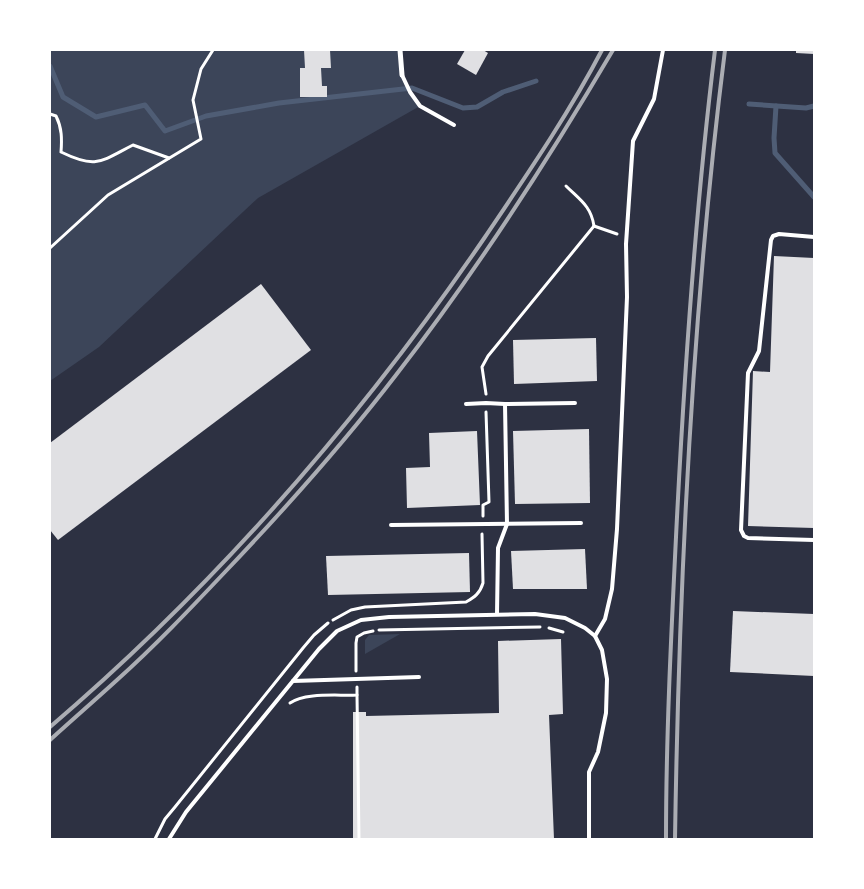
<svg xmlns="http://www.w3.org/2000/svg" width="864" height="889" font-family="Inter,sans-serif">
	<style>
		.green { fill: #3c4559 }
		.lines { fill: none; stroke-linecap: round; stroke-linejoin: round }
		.stream { stroke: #4f5d75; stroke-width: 5 }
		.building { fill: #e0e0e3 }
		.path { stroke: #fff; stroke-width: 3 }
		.service { stroke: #fff; stroke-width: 4 }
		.minor { stroke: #fff; stroke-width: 5 }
		.rail { stroke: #abadb3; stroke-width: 4 }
	</style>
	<rect width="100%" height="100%" fill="#2d3142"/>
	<g class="green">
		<polygon points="50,50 400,50 402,75 420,106 258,198 99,347 50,381"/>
		<polygon points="400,634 365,654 365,640 369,635"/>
	</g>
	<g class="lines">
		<g class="stream">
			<polyline points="50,66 63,97 96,117 145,105 165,131 206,116 279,103 412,88 463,108 477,107 503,92 536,81"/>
			<polyline points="749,104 806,108 814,106"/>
			<polyline points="776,106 774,138 775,153 814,197"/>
		</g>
	</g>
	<g class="building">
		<polygon points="304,50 330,50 331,68 321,68 322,86 327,86 327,97 300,97 300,68 305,68"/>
		<polygon points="465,50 483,50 488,53 476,75 457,64"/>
		<polygon points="796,50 814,50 814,54 796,53"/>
		<polygon points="774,256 814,258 814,528 748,526 753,371 770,372"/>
		<polygon points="261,284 311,350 58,540 50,530 50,443"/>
		<polygon points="596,338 597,381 514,384 513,340"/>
		<polygon points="589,429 590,503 515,504 513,431"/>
		<polygon points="477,431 480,505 407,508 406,468 430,467 429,433"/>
		<polygon points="585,549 587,589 513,589 511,551"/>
		<polygon points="469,553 470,592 328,595 326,556"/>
		<polygon points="733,611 814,614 814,676 730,672"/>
		<polygon points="561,639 563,714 549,715 554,839 353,839 353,712 366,712 366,716 499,713 498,641"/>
	</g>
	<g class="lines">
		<g class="path">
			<path d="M50,114L56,116C62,128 62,139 61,152C96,169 100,162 133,145L169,158"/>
			<path d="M566,186C580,200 591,206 594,226"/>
			<polyline points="594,226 617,234"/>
			<polyline points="50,248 108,195 201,139 193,100 201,69 213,50"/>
			<polyline points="486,394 482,367 488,356 594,226"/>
			<polyline points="483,516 483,505 489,502 486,412"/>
			<path d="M333,620L351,610L365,607L466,602C475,597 480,593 483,583L482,534"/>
			<polyline points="549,628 563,632"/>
			<polyline points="379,630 540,627"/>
			<polyline points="356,671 356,643 357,637 364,633 373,631"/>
			<polyline points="357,695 359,839"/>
			<path d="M290,703C305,692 338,696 357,695V687"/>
			<polyline points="155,839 165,819 175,807 303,648 314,635 328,623"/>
		</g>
		<g class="service">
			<polyline points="402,75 410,92 420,106 454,125"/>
			<polyline points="814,237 779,234 773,236 771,240 759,351 748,373 741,530 744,536 748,538 814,540"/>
			<polyline points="466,404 486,403 505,404"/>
			<polyline points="391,525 581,523"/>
			<polyline points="497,614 498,548 507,524 505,404 575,403"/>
			<polyline points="595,636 605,619 612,589 617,529 627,297 626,244 633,141 654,99 663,50"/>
			<polyline points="293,681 419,677"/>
			<polyline points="169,839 186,812 319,649 337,631 361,620 389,617 535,614 565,618 585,628 595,636 602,650 607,679 606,713 598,752 589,772 589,839"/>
		</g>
		<polyline class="minor" points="400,50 402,75"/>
		<g class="rail">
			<path d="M50,727C216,585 362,417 485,237C526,176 568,115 602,50"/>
			<path d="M50,740C72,720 95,700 117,680C155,646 190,609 225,572C285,509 343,444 396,375C476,272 547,162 613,50"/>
			<path d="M666,839C666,738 671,638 676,537C684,375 695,212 715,50"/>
			<path d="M675,839C679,576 692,311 725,50"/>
		</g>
	</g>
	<rect width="864" height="889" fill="none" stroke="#ffffff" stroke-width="102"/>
</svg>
